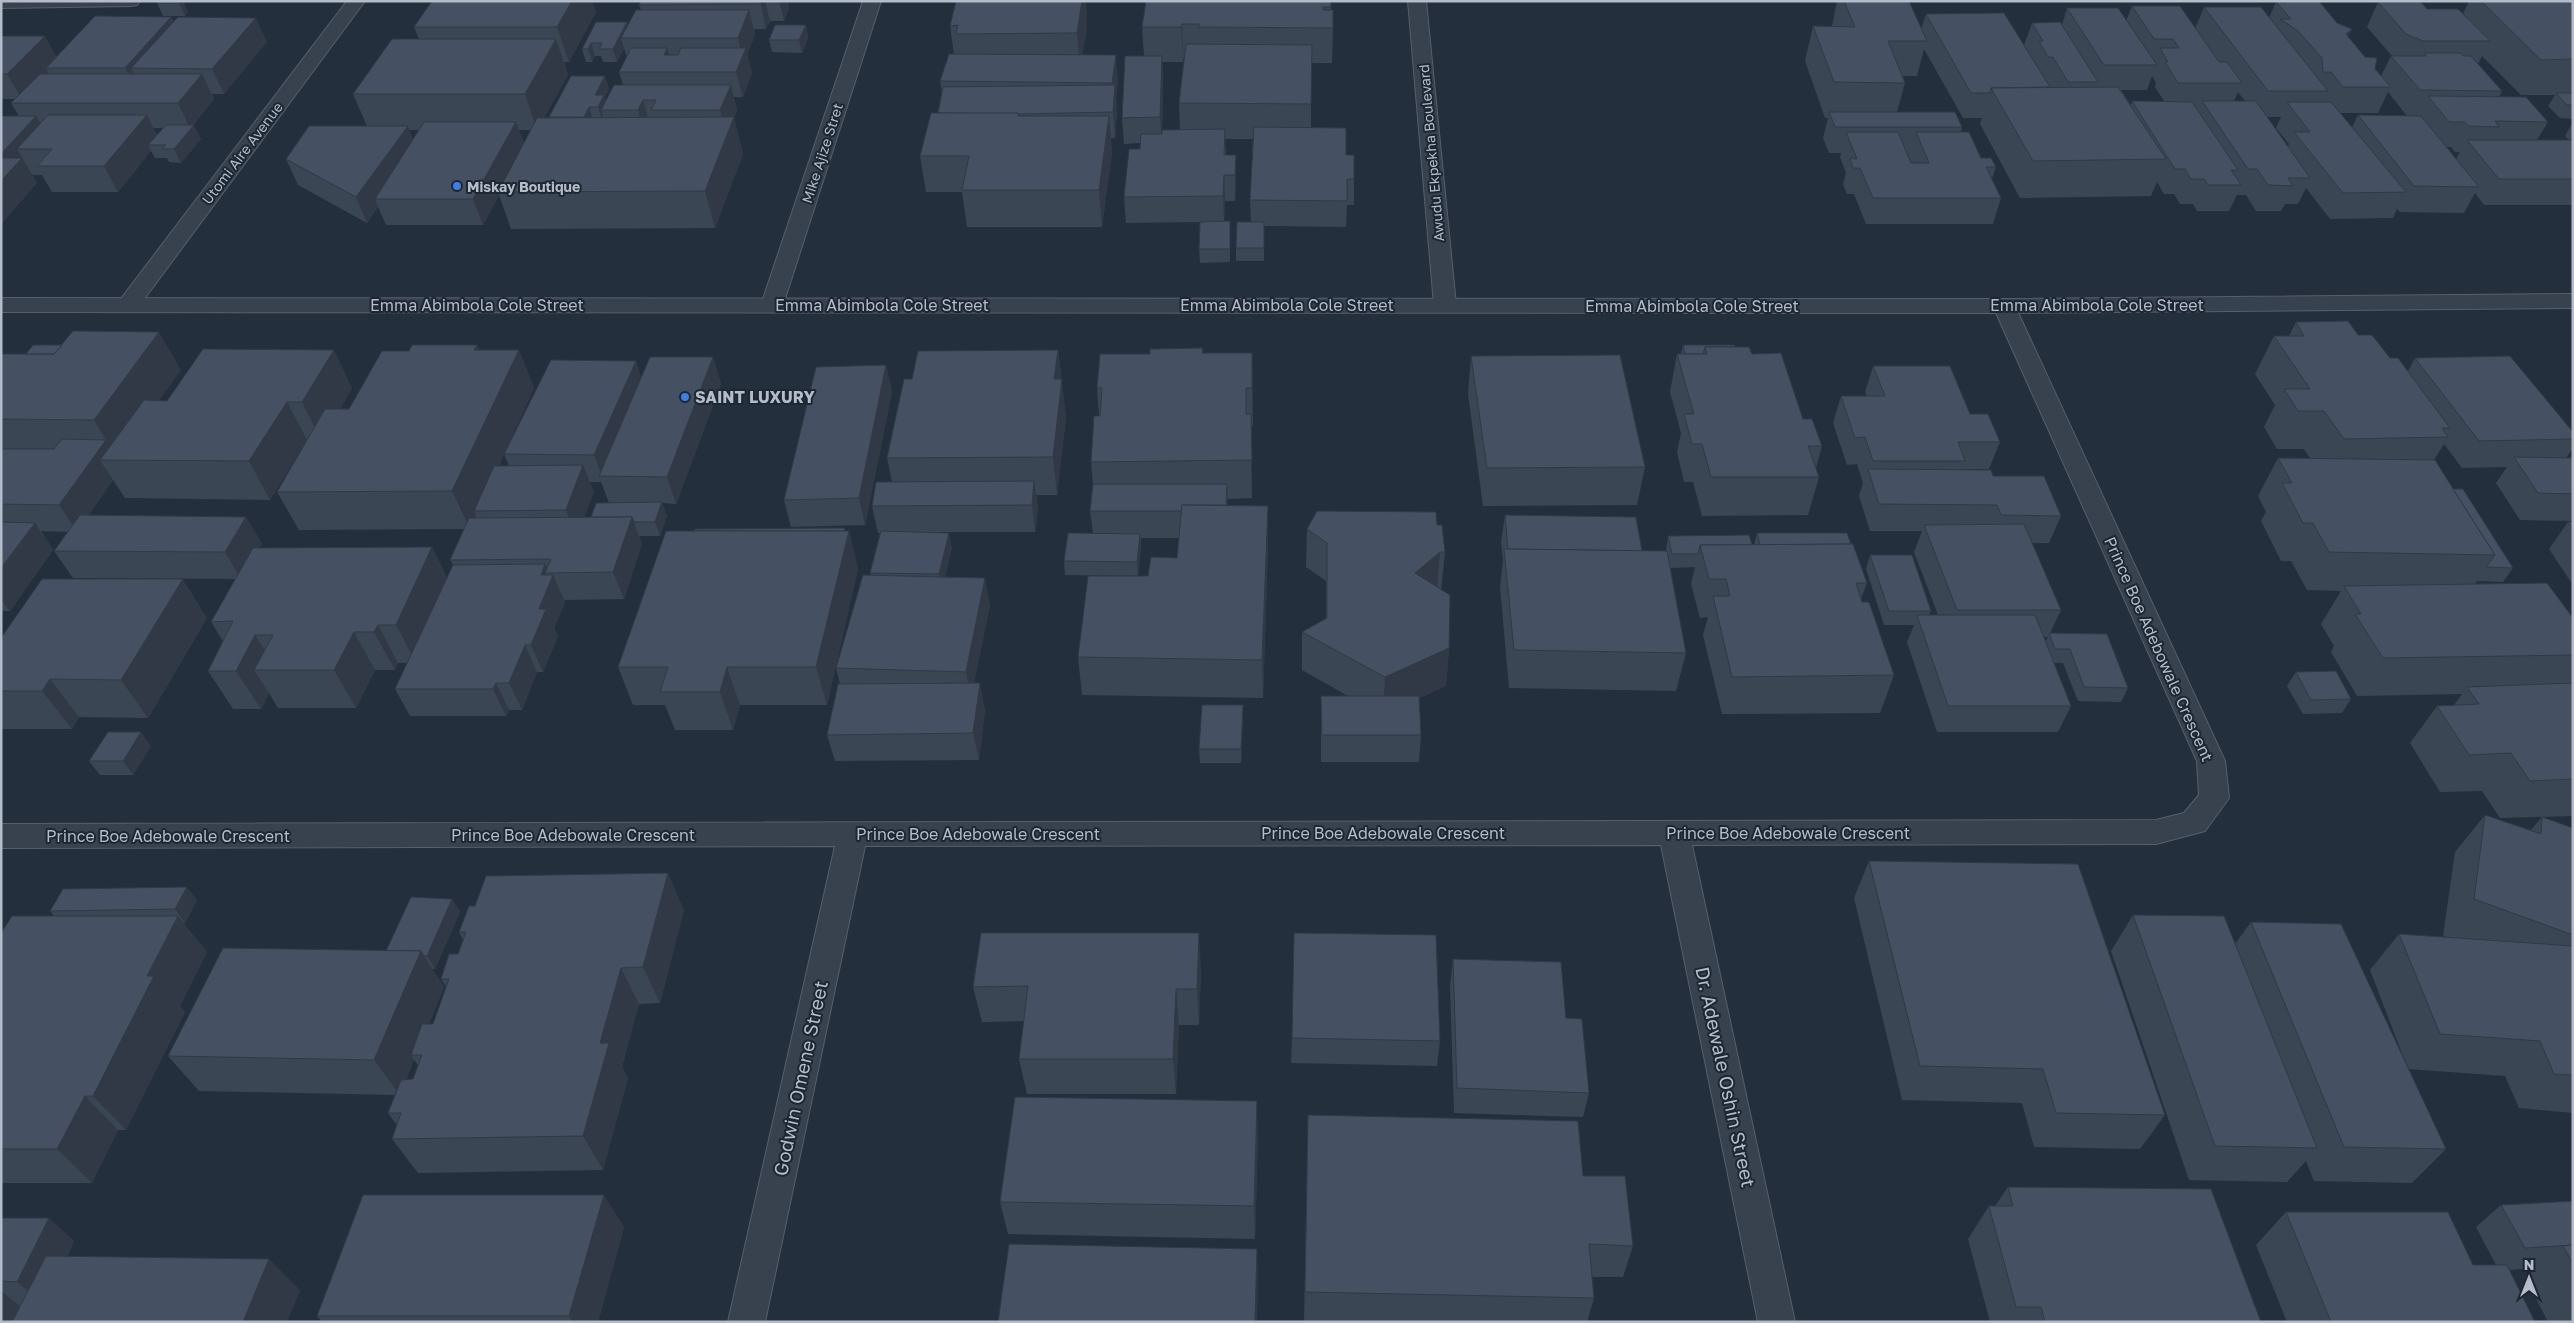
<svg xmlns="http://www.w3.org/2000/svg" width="2574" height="1323" font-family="'Golos Text',sans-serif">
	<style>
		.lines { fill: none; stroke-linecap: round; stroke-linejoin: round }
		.minor-casing { stroke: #565f6c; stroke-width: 2 }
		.tertiary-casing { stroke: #565f6c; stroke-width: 2 }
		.minor { fill: #38414e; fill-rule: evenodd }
		.tertiary { fill: #38414e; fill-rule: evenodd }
		.wall { fill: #3b4654; fill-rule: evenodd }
		.shaded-wall { fill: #303945 }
		.building { fill: #455162; stroke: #303945 }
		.shop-dot { fill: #3f7fe0; stroke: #1d2633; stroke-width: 2 }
		.labels { text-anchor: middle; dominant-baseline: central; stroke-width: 4; stroke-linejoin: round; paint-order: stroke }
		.far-street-label { font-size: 14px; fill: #b4bcc9; stroke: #1d2633 }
		.far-poi-label { font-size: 14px; font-weight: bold; fill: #b4bcc9; stroke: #1d2633; text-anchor: start }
		.street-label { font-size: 16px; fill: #b4bcc9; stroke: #1d2633 }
		.poi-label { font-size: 16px; font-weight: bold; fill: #b4bcc9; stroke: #1d2633; text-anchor: start }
		.near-street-label { font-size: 19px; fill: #b4bcc9; stroke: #1d2633 }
	</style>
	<rect width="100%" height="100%" fill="#242f3e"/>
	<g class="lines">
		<g class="minor-casing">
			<g id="minor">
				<polygon points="1,1 140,1 137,5 131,6 1,8"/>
				<polygon points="347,1 365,1 136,310 128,312 120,310 117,305 120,300"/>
				<polygon points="863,1 881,1 783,305 780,310 772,312 764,310 761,305"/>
				<polygon points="1408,1 1426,1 1456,305 1453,310 1445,312 1437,310 1434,305"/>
				<polygon points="2004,299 2012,301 2015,306 2225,761 2229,798 2205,831 2156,844 1692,845 1795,1322 1758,1322 1661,845 865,846 765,1322 728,1322 835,846 1,848 1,824 2156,820 2184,813 2199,795 2197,761 1993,306 1996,301"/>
			</g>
		</g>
		<g class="tertiary-casing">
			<polygon id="tertiary" points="2573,294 2573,308 2004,313 1,312 1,298 2004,299"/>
		</g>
		<use href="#minor" class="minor"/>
		<use href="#tertiary" class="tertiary"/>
	</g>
	<g class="wall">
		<polygon points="159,1 183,1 188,12 185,16 163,16 157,3"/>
		<path d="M432,1H592L596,12L569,62H564L568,75L544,118H549L605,76L609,89L605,97L606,101L623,85L619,72L627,57L624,48L617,62H603L601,56H595L592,62H586L582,49L596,22H627L628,25L641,10L639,5L641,1H788L789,8L784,21H770L766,29H754L755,35L747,54L752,73L743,97H734L737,110L734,118L743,154L715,228L511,229L499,195L483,225H386L378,207L367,223L298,185L286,159L367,126L353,94L419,39L414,27ZM409,130H419L413,139ZM519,130H531L524,143Z"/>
		<path d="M1331,1V10L1333,28L1332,63H1311V128L1346,155L1354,179V205H1347L1346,227L1264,226V261H1236V248L1251,222L1250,200L1253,139H1225L1226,155H1236V180L1235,201H1225L1224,221H1230V262L1200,263L1199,249L1200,222L1126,223L1124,197L1140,149V143L1124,144L1122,118L1144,56L1142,27ZM1183,59H1184L1179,103L1180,130H1162L1163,81L1162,62H1183Z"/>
		<path d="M1837,1H1909L1921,29L1926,14L2024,45L2032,23L2062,25L2067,8L2126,21L2132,6L2195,29L2204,7L2269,18L2276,2L2348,37L2381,76L2391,56H2392L2367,27L2378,2L2463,14L2469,1H2573V119L2560,118L2548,106L2555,95H2521L2482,56L2478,64L2502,91L2499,97L2548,122L2537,140H2569L2565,136L2573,122V205H2484L2475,193L2464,213L2400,212L2397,209L2393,218L2330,219L2306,188L2298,204H2285L2281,211H2256L2246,195H2237L2229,211H2197L2193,204H2180L2174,194H2164L2157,182L2151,196L2020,198L1980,124L1982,118H1963L1924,49L1917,76H1903L1905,83L1897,112L1962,127L1961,132L1981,158L1996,167L1992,179L2001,198L1993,224H1866L1854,194H1847L1843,184L1846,173L1840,157L1841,153H1829L1823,138L1828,118H1825L1805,61L1813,26H1832ZM2152,76L2156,83L2155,87L2164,101H2132L2131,105L2121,90H2147ZM2238,92L2245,101H2234ZM2388,92L2407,116L2358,115L2352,127L2340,113H2378ZM2267,117H2281L2276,128L2289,144L2288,146ZM2446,147H2451L2455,152H2460L2456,159Z"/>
		<polygon points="1087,11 1086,18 1087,27 1082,55 1118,80 1116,96 1117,111 1115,138 1111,138 1112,152 1102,227 967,227 962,192 926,192 920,156 938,113 942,93 940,81 954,54 950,26"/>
		<path d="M171,17L174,22L267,42L224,94H212L214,99L193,125L201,139L181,163L169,162L167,158H155L151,151L118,192H52L42,175H32L37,183L1,224V116H19L11,103L16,99H1V36L57,57ZM153,128H163L157,135Z"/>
		<polygon points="806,25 808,38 802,53 772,52 769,40"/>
		<polygon points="2296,322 2358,335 2408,371 2415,358 2573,432 2573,448 2566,458 2573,458 2573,521 2520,520 2496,483 2507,467 2462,468 2444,444 2434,460 2453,489 2513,568 2503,582 2477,581 2475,584 2573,618 2573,816 2500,818 2482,791 2440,792 2410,743 2437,706 2454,705 2462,694 2357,696 2331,652 2334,646 2321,624 2341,591 2307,590 2291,561 2281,561 2261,521 2266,512 2258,496 2278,458 2310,458 2304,449 2277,449 2264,427 2275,405 2255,374 2274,336 2289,336"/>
		<path d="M477,345L479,350H519L534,388L504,454L636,361L641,377L713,357L721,384L676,504L662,503L667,516L660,536H639L642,544L624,599L564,600L565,602L554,628L558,636L543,672H537L522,710H509L506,716H410L395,689L407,663H398L395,670H375L356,708H278L269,693L261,709H233L208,671L223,641L211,622L235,579L73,578L54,551L68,532L41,531L53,550L10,611H1V354L181,370L159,400L167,401L352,388L340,409H349L409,351ZM307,440L277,492L299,530L464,529L450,560L453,565L447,577L259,548L262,544L246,517L88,516L113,480L125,498L270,500ZM504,454L509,466H499ZM590,482H601L609,503L591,517H584L594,492Z"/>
		<polygon points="1683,345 1735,347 1752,354 1803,419 1822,446 1816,468 1819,477 1808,515 1702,516 1693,482 1684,482 1677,452 1681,433 1670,392 1677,354 1681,354"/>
		<polygon points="1203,348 1203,353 1252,353 1253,426 1251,426 1252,498 1227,499 1227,505 1268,506 1268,544 1263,698 1082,695 1078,657 1148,576 1177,558 1179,538 1141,538 1141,548 1138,576 1065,575 1064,561 1093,533 1090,511 1093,485 1091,462 1099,416 1097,388 1150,354"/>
		<polygon points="1058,350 1066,417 1057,495 1036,495 1038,508 1035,532 940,532 952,547 945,577 990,605 974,683 985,710 979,760 835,761 827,735 840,684 836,668 871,575 870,573 880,533 878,533 872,506 892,482 887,458 912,379"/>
		<polygon points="1471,356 1645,467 1637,505 1483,506 1468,394"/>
		<polygon points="886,365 892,392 865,525 791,527 784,500"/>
		<path d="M1873,366L1970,414L2000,442L1989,469H1962V470L1993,476L2061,516L2049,543H2032L2061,610L2050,633L2128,688L2121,702L2078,701L2063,663H2054L2071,706L2058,732H1937L1907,642L1914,625H1884L1866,569L1870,555L1931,611L1929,615H1938L1914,552L1922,531H1870L1859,496L1863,483L1857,464L1847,465L1833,423L1841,396H1867L1865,392ZM2044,637H2048L2046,641Z"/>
		<polygon points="1505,515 1642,551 1666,551 1668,536 1754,545 1757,533 1851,544 1867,583 1861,599 1894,675 1880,713 1722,714 1703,635 1708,617 1700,618 1691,584 1695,567 1670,568 1686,653 1676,691 1509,688 1500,587 1503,560 1501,542"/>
		<polygon points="2568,522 2573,522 2573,585 2549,549"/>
		<polygon points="1437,525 1445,552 1441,590 1449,648 1446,686 1419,698 1421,735 1419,762 1321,762 1321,696 1348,696 1302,670 1302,632 1326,619 1326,581 1306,567 1307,529"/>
		<polygon points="846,531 849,531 858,569 827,705 740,705 733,730 675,730 665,705 633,705 618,667"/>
		<polygon points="207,618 148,718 79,717 72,729 1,729 1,638"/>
		<polygon points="2296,672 2351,699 2342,713 2303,714 2287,686"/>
		<polygon points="1243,705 1243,719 1241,763 1200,763 1199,749"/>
		<polygon points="151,746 133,775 100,775 89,761"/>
		<polygon points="2485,815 2531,830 2542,817 2573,828 2573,1113 2519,1108 2505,1076 2408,1069 2370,970 2399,934 2447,937 2443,936 2455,852"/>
		<polygon points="1869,861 2165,1115 2140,1149 2034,1147 2022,1103 1902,1100 1854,898"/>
		<path d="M452,899L460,912L435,969H432L444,987L429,1024H433L446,987L441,979L458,954L463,940L459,932L684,910L660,1003L639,1004L622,1067L628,1078L603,1170L418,1173L392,1139L397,1125L388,1113L395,1095L199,1091L168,1056L386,951ZM414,1060L418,1065L413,1079L406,1080Z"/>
		<polygon points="197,900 185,923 183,923 207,952 180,1006 185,1012 126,1130 118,1130 92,1183 1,1183 1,933 54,916 50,911"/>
		<polygon points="2133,915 2235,944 2251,922 2446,1149 2412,1183 2314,1181 2306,1161 2287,1182 2189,1180 2111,951"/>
		<polygon points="1453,959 1566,1018 1589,1093 1583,1117 1454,1113 1450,985"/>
		<polygon points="1201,969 1199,1025 1179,1025 1176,1094 1027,1094 1019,1059 1024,1021 982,1022 973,987"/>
		<polygon points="1292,1038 1440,1041 1437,1066 1291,1063"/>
		<polygon points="1308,1115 1633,1246 1623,1277 1592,1277 1594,1298 1587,1322 1304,1322"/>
		<polygon points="1258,1136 1255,1239 1008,1234 1000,1202"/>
		<polygon points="2008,1187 2261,1322 1990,1322 1968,1239 1989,1206 1995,1206"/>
		<polygon points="2573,1201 2573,1322 2548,1322 2525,1277 2536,1268 2509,1270 2535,1322 2287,1322 2256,1245 2286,1212 2473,1265 2496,1265 2476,1227 2501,1205"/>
		<polygon points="1,1218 74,1241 67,1257 300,1290 287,1322 1,1322"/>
		<polygon points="624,1227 598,1322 322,1322 317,1316"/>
	</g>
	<g class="shaded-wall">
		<polygon points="181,1 183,1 188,12 185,16 179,3"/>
		<polygon points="572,1 592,1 596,12 569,62 557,27"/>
		<polygon points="762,1 765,1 770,21 766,29 761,4"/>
		<polygon points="779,1 788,1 789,8 784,21"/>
		<polygon points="1082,1 1086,1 1087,27 1080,69 1077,33"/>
		<polygon points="749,10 755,35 747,54 752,73 743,97 736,72 742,57 738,38"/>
		<polygon points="171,17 183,41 131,68 142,88 138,93 125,68"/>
		<polygon points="256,18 267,42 224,94 212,69"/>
		<polygon points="627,22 631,35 621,38 624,48 617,62 613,49"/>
		<polygon points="1182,24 1183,59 1183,62 1181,27"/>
		<polygon points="806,25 808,38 802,53 799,40"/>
		<polygon points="2352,29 2341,54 2346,34"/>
		<polygon points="45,36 59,61 46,68 48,72 22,99 7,74"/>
		<polygon points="556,39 568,75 537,130 525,94"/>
		<polygon points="591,43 595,56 592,62 588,49"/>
		<polygon points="667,48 674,72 664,55"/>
		<polygon points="1116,55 1118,80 1116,96 1117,111 1115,138 1113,112 1114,102 1112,83"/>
		<polygon points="1162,56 1163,81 1162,143 1160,117"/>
		<polygon points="202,74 214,99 190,128 178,103"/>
		<polygon points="605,76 609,89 605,97 608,108 601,110 603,117 602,120 595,95"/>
		<polygon points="731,85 737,110 734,118 743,154 715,228 705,191 727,136 720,110"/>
		<polygon points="643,100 650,125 645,135 638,110"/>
		<polygon points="589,107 593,120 588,130 584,117"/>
		<polygon points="147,115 160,141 148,145 151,151 118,192 104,166"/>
		<polygon points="36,116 51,141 17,149 37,183 1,224 1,154"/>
		<polygon points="1109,116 1112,152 1102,227 1099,190"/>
		<polygon points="516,122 525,147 498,192 499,195 483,225 473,199"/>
		<polygon points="194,125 201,139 181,163 174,149"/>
		<polygon points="408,126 418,151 375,199 378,207 367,223 356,197"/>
		<polygon points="1236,155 1236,180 1235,201 1235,175"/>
		<polygon points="1224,175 1225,201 1224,222 1223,196"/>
		<polygon points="159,332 181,370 118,458 100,460 113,480 77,532 59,505 106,440 94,420"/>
		<polygon points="477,345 492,382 474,350"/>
		<polygon points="334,350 352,388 321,440 302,402"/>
		<polygon points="519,350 534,388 478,511 474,511 476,516 470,529 452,491"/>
		<polygon points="1058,350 1066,417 1057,495 1053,457 1054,379"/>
		<polygon points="1252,353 1253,391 1253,426 1252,388"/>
		<polygon points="713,357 721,384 676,504 667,477"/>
		<polygon points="636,361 645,388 602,476 594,455"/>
		<polygon points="886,365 892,392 865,525 859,498"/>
		<polygon points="287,402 307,440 270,500 249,461"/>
		<polygon points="583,465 594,492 576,537 566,510"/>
		<polygon points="1034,481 1038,508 1035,532 1032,505"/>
		<polygon points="1227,484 1228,510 1226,511"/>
		<polygon points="662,502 667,516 660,536 655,522"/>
		<polygon points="1268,506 1268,544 1263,698 1262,660"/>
		<polygon points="246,517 262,544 241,579 225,552"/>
		<polygon points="632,517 642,544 624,599 613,572"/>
		<polygon points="35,523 53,550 10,611 1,600 1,568"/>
		<polygon points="845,528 847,537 849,531 858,569 827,705 816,667 840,548"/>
		<polygon points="949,533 952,547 942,588 939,574"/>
		<polygon points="1140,534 1141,548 1138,576 1137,562"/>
		<polygon points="432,547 451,585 416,663 396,625"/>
		<polygon points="1440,552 1437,590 1415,573"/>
		<polygon points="545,564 549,573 545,573 550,584 553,575 565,602 554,628 558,636 543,672 531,645 539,609 541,575"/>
		<polygon points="985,578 990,605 971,698 966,672"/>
		<polygon points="183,579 207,618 148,718 121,680"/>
		<polygon points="378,625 398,663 395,670 374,632"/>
		<polygon points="354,632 375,670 356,708 334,670"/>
		<polygon points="255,635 277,670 254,670 269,693 261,709 236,671"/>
		<polygon points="525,645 537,672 522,710 509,683"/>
		<polygon points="1449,648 1446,686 1383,715 1385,677"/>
		<polygon points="727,667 740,705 733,730 720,692"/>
		<polygon points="50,679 79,717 72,729 42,691"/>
		<polygon points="496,683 509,710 506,716 493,689"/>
		<polygon points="980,683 985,710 979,760 973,733"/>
		<polygon points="1243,705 1243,719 1241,763 1241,749"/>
		<polygon points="141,732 151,746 133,775 123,761"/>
		<polygon points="668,873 684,910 660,1003 643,967"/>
		<polygon points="187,887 197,900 185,923 175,909"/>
		<polygon points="452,899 460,912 435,969 427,956"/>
		<polygon points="178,916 207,952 180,1006 185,1012 126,1130 93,1096 147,976"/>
		<polygon points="1199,933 1201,969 1199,1025 1197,989"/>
		<polygon points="421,951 444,987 416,1055 411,1055 414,1060 400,1095 374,1060"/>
		<polygon points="621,968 639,1004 622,1067 628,1078 603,1170 583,1136 600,1043"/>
		<polygon points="1176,989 1179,1025 1176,1094 1173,1059"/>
		<polygon points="85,1096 118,1130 92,1183 57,1149"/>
		<polygon points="1257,1101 1258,1136 1255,1239 1254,1206"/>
		<polygon points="604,1195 624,1227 598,1322 573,1322 569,1316"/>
		<polygon points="49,1218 74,1241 44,1304 17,1282"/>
		<polygon points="1257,1249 1258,1271 1257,1322 1255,1322"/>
		<polygon points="269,1259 300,1290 287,1322 243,1322"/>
		<polygon points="1,1291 35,1318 34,1322 1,1322"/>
	</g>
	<g class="building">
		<polygon points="159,1 181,1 179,3 157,3"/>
		<polygon points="432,1 572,1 557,27 414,27"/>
		<polygon points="641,1 762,1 761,4 639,5"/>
		<polygon points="956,1 1082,1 1077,33 956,34 958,25 950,26"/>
		<polygon points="1146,1 1331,1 1331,7 1323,7 1323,10 1333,10 1333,28 1199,27 1199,24 1182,24 1181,27 1142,27"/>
		<polygon points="1844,1 1909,1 1927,41 1888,41 1905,83 1834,82 1813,26 1855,27"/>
		<polygon points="2319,1 2337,23 2352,29 2346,34 2365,57 2377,58 2375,69 2391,87 2343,87 2331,72 2323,72 2322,58 2298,31 2280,19 2291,19 2276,2"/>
		<polygon points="2481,1 2573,1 2573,59 2541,60"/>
		<polygon points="2378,2 2421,2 2427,9 2458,9 2490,41 2423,41 2406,34"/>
		<polygon points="2132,6 2180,6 2219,62 2227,62 2242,83 2178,83 2165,62 2168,62 2160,48 2179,48 2173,39 2154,39"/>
		<polygon points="2204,7 2261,7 2328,91 2268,91"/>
		<polygon points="2067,8 2118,8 2157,65 2104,65"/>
		<polygon points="636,10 749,10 738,38 621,38"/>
		<polygon points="2004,13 2050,87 1991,88 1990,93 1971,93 1926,14"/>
		<polygon points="95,16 171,17 125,68 46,68"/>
		<polygon points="178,17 256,18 212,69 131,68"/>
		<polygon points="596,22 627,22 613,49 599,49 602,43 591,43 588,49 582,49"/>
		<polygon points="2060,22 2098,82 2068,82 2053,57 2048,57 2039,41 2043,41 2032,23"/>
		<polygon points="775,25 806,25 799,40 769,40"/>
		<polygon points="1,36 45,36 7,74 1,74"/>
		<polygon points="392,39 556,39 525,94 353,94"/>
		<polygon points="1186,44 1312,45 1311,104 1179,103"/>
		<polygon points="631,48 667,48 664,55 678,55 681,48 746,48 736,72 619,72"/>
		<polygon points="2424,53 2460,53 2463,56 2471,56 2502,91 2420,90 2391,56 2427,56"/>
		<polygon points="949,54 1116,55 1112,83 940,81"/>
		<polygon points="1125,56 1162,56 1160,117 1122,118"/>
		<polygon points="40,74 202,74 178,103 11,103"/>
		<polygon points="571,76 605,76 595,95 604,95 598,107 589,107 584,117 549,117"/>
		<polygon points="614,85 731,85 720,110 651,110 656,100 643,100 638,110 601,110"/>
		<polygon points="1115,85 1113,112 1018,114 938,113 943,87"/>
		<polygon points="2118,87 2166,159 2033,161 1991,88"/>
		<polygon points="2556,93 2573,93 2573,105 2567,105"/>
		<polygon points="2428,96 2526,97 2548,122 2495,121 2499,127 2469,126 2465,122 2449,122"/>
		<polygon points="2132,101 2192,102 2238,170 2231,170 2241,185 2208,185 2204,179 2191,179 2185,169 2175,169"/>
		<polygon points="2202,101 2256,101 2310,178 2288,178 2293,186 2268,185 2257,169 2248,169"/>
		<polygon points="2287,102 2331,102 2406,192 2343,193 2294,132 2310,132"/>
		<polygon points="1829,112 1955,112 1962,127 1835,127"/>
		<polygon points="931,113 1018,113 1018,116 1109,116 1099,190 962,190 969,156 920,156"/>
		<polygon points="48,115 147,115 104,166 37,166 52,149 17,149"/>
		<polygon points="2358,115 2421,116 2479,187 2414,186"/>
		<polygon points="1,116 36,116 1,154"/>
		<polygon points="734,117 705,191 498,192 537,118"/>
		<polygon points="424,122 516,122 473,199 375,199"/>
		<polygon points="166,125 194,125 174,149 162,149 166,145 148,145"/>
		<polygon points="309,126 408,126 356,197 286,159"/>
		<polygon points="1254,127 1346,128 1346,155 1354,155 1354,179 1347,179 1347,201 1250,200"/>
		<polygon points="1225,129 1224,155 1236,155 1235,175 1224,175 1223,196 1124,197 1129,149 1140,149 1141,134 1162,134 1162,130"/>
		<polygon points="1846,132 1898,132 1911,163 1929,163 1916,132 1969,132 1981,158 1991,158 1996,167 1986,167 2001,198 1873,198 1860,168 1853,168 1850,158 1857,159"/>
		<polygon points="2467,140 2573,140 2573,179 2499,179"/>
		<polygon points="1,158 22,158 1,181"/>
		<polygon points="1230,221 1230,249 1199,249 1200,222"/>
		<polygon points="1237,222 1264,222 1264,248 1236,248"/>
		<polygon points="2348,321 2358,335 2372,335 2390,358 2398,358 2450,428 2442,428 2448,437 2344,439 2324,411 2298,411 2284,389 2310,389 2274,336 2304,336 2296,322"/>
		<polygon points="73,331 159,332 94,420 1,419 1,354 54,354"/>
		<polygon points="33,345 62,345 54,354 26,354"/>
		<polygon points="412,345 477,345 474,350 519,350 452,491 277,492 325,409 349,409 382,351 409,351"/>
		<polygon points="1683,345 1734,345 1735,347 1705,347 1703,354 1685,354"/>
		<polygon points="1705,347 1749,347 1752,354 1781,353 1803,419 1812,419 1822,446 1808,446 1819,477 1711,477 1702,444 1692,444 1684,414 1694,414 1677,354 1707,354"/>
		<polygon points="1203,348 1202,353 1252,353 1252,388 1246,388 1246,414 1251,414 1252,460 1091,462 1094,416 1100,416 1102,388 1097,388 1100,354 1150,354 1150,349"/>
		<polygon points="203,349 334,350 302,402 287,402 249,461 100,460 144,400 167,401"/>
		<polygon points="1058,350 1054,379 1062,379 1053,457 887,458 904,379 912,379 918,351"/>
		<polygon points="1620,355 1645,467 1487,468 1471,356"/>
		<polygon points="2510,356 2573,432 2573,439 2479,441 2415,358"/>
		<polygon points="650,357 713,357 667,477 599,476"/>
		<polygon points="551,360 636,361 594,455 504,454"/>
		<polygon points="886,365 859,498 784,500 816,367"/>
		<polygon points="1873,366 1950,366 1970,414 1988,414 2000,442 1958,442 1965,461 1873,461 1865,437 1855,438 1841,396 1885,396"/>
		<polygon points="62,439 106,440 59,505 1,504 1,449 54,449"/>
		<polygon points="2514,457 2573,458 2573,494 2538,493"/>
		<polygon points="2278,458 2435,460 2495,555 2329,552 2313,523 2303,523 2282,483 2292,483"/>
		<polygon points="583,465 566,510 474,511 494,466"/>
		<polygon points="1868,469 1991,470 1993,476 2044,476 2061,516 2001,515 1997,505 1879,504"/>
		<polygon points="1034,481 1032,505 872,506 876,482"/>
		<polygon points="1093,484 1227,484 1226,505 1182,505 1181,511 1090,511"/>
		<polygon points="2453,489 2463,489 2513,568 2486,567 2495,555"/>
		<polygon points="662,502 655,522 634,522 632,517 591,517 596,503"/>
		<polygon points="1182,505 1268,506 1262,660 1078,657 1088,576 1148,576 1151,557 1177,558"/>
		<polygon points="1317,511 1436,512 1437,525 1442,525 1445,552 1440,552 1415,573 1450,595 1449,648 1385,677 1302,632 1327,618 1327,543 1307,529"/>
		<polygon points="80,515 246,517 225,552 54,551"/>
		<polygon points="1505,515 1636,517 1642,551 1508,549"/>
		<polygon points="632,517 613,572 545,573 551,559 450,560 469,518"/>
		<polygon points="1,522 35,523 1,568"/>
		<polygon points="2568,522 2573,522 2573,529"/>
		<polygon points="2024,524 2061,610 1957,610 1924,525"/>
		<polygon points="845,528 844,531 694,531 695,529"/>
		<polygon points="666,531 849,531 816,667 727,667 720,692 660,692 668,667 618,667"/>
		<polygon points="881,531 949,533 939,574 870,573"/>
		<polygon points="1068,533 1140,534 1137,562 1064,561"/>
		<polygon points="1757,533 1847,533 1851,544 1760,545"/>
		<polygon points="1749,535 1752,545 1700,545 1698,554 1672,554 1668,536"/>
		<polygon points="1853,544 1867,583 1856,583 1862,602 1869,602 1894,675 1732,677 1713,596 1730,596 1726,579 1709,579 1700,545"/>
		<polygon points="432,547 396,625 378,625 374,632 354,632 334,670 254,670 273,635 255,635 236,671 208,671 233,621 211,622 253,548"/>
		<polygon points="1504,549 1667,551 1686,653 1514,650"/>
		<polygon points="1870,555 1912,555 1931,611 1889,611"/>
		<polygon points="545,564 541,575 553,575 539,609 546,609 531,645 525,645 509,683 496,683 493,689 395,689 453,565"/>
		<polygon points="863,575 985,578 966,672 836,668"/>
		<polygon points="42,579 183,579 121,680 50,679 42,691 1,691 1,638"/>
		<polygon points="2547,583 2573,618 2573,655 2383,658 2355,614 2361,614 2344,586"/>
		<polygon points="1917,615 2035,615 2071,706 1948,706"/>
		<polygon points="2049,633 2107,634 2128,688 2084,687 2070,649 2055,649"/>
		<polygon points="2336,671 2351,699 2311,700 2296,672"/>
		<polygon points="980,683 973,733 827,735 838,684"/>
		<polygon points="2573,683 2573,779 2530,781 2511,753 2469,755 2437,706 2479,704 2467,687"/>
		<polygon points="1321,696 1419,696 1421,735 1322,735"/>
		<polygon points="1202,705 1243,705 1241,749 1199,749"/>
		<polygon points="108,732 141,732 123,761 89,761"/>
		<polygon points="2485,815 2541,834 2542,817 2573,828 2573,935 2474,899"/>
		<polygon points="1869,861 2078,864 2165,1115 2056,1113 2043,1069 1920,1066"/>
		<polygon points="668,873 643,967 621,968 600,1043 609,1043 583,1136 392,1139 401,1113 388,1113 401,1080 413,1079 422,1055 411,1055 422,1024 433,1024 449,979 441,979 449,954 458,954 466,932 459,932 469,906 475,906 486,876"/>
		<polygon points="187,887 175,909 50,911 63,889"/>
		<polygon points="411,897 452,899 427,956 424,956 421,951 386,951"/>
		<polygon points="2133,915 2224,916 2317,1148 2215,1146"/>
		<polygon points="12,916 178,916 147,976 154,976 93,1096 85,1096 57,1149 1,1149 1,933"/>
		<polygon points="2251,922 2341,924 2446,1149 2344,1147"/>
		<polygon points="981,933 1199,933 1197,989 1176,989 1173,1059 1019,1059 1028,986 973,987"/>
		<polygon points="1294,933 1436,935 1440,1041 1292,1038"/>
		<polygon points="2399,934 2573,946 2573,1075 2554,1074 2540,1041 2440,1034"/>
		<polygon points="223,948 421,951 374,1060 168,1056"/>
		<polygon points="1453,959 1561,962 1566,1018 1582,1019 1589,1093 1457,1088"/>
		<polygon points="1015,1097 1257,1101 1254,1206 1000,1202"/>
		<polygon points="1308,1115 1578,1121 1583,1176 1625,1176 1633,1246 1589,1244 1594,1298 1305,1292"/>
		<polygon points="2008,1187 2211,1189 2261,1322 2045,1322 2041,1307 2016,1307 1989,1206 2013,1206"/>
		<polygon points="363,1195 604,1195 569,1316 317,1316"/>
		<polygon points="2573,1201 2573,1245 2525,1248 2501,1205"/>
		<polygon points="2286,1212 2448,1212 2473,1265 2507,1265 2535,1322 2331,1322"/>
		<polygon points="1,1218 49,1218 17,1282 1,1281"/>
		<polygon points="1009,1244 1257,1249 1255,1322 998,1322"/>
		<polygon points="2573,1245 2573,1264 2563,1246"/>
		<polygon points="46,1256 269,1259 243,1322 12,1322"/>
	</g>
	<g class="shop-dot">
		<circle cx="457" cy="186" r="5"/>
		<circle cx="685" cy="397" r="5"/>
	</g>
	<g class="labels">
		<g class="far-street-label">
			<text transform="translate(242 153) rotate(-53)">Utomi Aire Avenue</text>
			<text transform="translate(822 153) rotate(-72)">Mike Ajize Stret</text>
			<text transform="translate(1431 153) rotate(-95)">Awudu Ekpekha Boulevard</text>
		</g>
		<g class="far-poi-label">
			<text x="467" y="186">Miskay Boutique</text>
		</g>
		<g class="street-label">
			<text x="477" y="305">Emma Abimbola Cole Street</text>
			<text x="882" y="305">Emma Abimbola Cole Street</text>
			<text x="1287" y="305">Emma Abimbola Cole Street</text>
			<text x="2097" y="305">Emma Abimbola Cole Street</text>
			<text x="1692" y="306">Emma Abimbola Cole Street</text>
			<text transform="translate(2159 649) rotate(66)">Prince Boe Adebowale Crescent</text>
			<text x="1383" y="833">Prince Boe Adebowale Crescent</text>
			<text x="1788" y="833">Prince Boe Adebowale Crescent</text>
			<text x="978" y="834">Prince Boe Adebowale Crescent</text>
			<text x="573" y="835">Prince Boe Adebowale Crescent</text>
			<text x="168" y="836">Prince Boe Adebowale Crescent</text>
		</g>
		<g class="poi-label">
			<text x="695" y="397">SAINT LUXURY</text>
		</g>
		<g class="near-street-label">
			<text transform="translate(1726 1077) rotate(78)">Dr. Adewale Oshin Street</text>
			<text transform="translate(800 1078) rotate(-78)">Godwin Omene Street</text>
		</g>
	</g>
	<rect width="2574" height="1323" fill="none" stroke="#b4bcc9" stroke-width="5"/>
	<g transform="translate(2529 1278)" stroke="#1d2633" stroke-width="4" paint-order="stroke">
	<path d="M0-4L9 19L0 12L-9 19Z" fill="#b4bcc9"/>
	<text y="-8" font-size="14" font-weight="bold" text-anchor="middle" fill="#b4bcc9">N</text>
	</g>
</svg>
